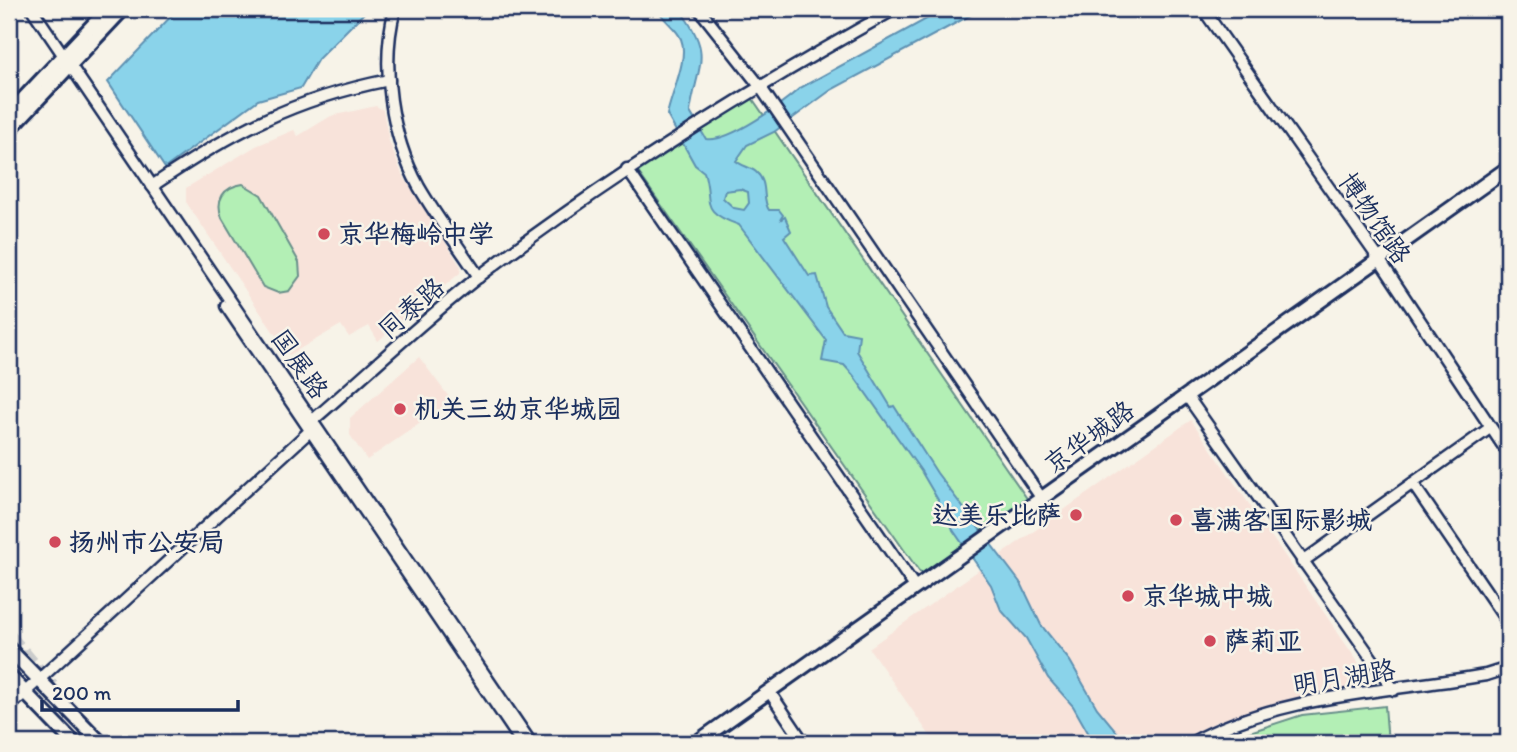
<svg xmlns="http://www.w3.org/2000/svg" width="1517" height="752" font-family="Itim,'LXGW WenKai TC',sans-serif">
	<style>
		.built { fill: #f8e3da }
		.green { fill: #b3efb5; stroke: #678f8a; stroke-width: 2 }
		.water { fill: #8ad3ea; stroke: #5e91b2; stroke-width: 2; fill-rule: evenodd }
		.lines { fill: none; stroke-linecap: round; stroke-linejoin: round }
		.highway-tunnel { stroke: #cbcccc; stroke-width: 14; stroke-dasharray: 14 7; stroke-linecap: butt }
		.minor-casing { stroke: #1b2f5e; stroke-width: 15 }
		.major-casing { stroke: #1b2f5e; stroke-width: 18 }
		.minor { stroke: #f7f3e8; stroke-width: 10 }
		.major { stroke: #f7f3e8; stroke-width: 12 }
		.poi-dot { fill: #d1495b; stroke: #f7f3e8; stroke-width: 2.5 }
		.labels { text-anchor: middle; dominant-baseline: central; stroke-width: 5; stroke-linejoin: round; paint-order: stroke }
		.street-label { font-size: 26px; fill: #1b2f5e; stroke: #f7f3e8 }
		.poi-label { font-size: 26px; font-weight: bold; fill: #1b2f5e; stroke: #f7f3e8; text-anchor: start }
	</style>
	<rect width="100%" height="100%" fill="#f7f3e8"/>
	<filter id="ink" filterUnits="userSpaceOnUse"><feTurbulence type="fractalNoise" baseFrequency=".0143" numOctaves="2"/><feDisplacementMap in="SourceGraphic" scale="14" xChannelSelector="R" yChannelSelector="G"/><feConvolveMatrix kernelMatrix="1 2 1 2 8 2 1 2 1" color-interpolation-filters="sRGB"/></filter>
	<g filter="url(#ink)">
		<g class="built">
			<polygon points="376,106 383,110 389,141 402,174 461,267 460,273 378,341 369,326 349,337 341,325 289,355 186,202 186,188 256,146 294,130 298,136 331,116"/>
			<polygon points="419,357 452,401 367,460 350,435 350,418"/>
			<polygon points="1191,420 1376,688 1307,695 1216,722 1180,743 935,743 869,648"/>
		</g>
		<g class="green">
			<polygon points="752,98 1030,503 921,574 638,172"/>
			<path d="M243,184L261,195L299,262L300,276L289,291L278,293L263,287L222,218C215,200 223,187 243,184Z"/>
			<polygon points="1385,706 1388,743 1216,743 1302,715"/>
		</g>
		<g class="water">
			<polygon points="178,9 368,9 318,59 301,88 258,100 165,168 108,82"/>
			<path d="M658,9H679C714,54 698,62 690,112L706,139C729,143 783,103 800,88L941,11L982,9L831,90L774,132L747,145L736,161C742,166 750,167 756,172C769,183 761,198 769,210H779L783,215L780,220L785,217L791,231L784,237L809,276L817,275L826,307L843,332L859,335L857,351L891,407L894,406L937,473L1022,585L1041,625L1070,661L1097,708L1126,743H1094L1073,706L1048,678L1026,638L1001,610L991,585L953,530L949,518L937,512L938,500L921,471L853,375L844,365L822,361L826,340L739,225C697,210 714,203 704,172L695,165L667,115C671,94 689,58 681,39C676,27 663,21 658,9ZM740,189L748,192L749,203L744,210L734,208L723,198L725,191Z"/>
		</g>
		<g class="lines">
			<polyline class="highway-tunnel" points="9,636 52,686"/>
			<g class="minor-casing">
				<g id="minor">
					<polyline points="32,9 531,743"/>
					<path d="M395,9C380,65 391,136 419,187C437,218 459,247 479,277"/>
					<polyline points="699,9 759,85 1042,499"/>
					<polyline points="1203,9 1379,259 1508,453"/>
					<polyline points="627,169 915,587"/>
					<path d="M152,186C232,132 293,99 389,80"/>
					<polyline points="226,306 522,743"/>
					<polyline points="1187,396 1394,690"/>
					<polyline points="1413,484 1508,623"/>
					<polyline points="1302,562 1490,428"/>
					<polyline points="769,691 804,743"/>
					<path d="M9,707L311,430L313,420C369,372 423,320 481,275C613,174 751,89 895,9"/>
					<path d="M1191,743C1281,694 1387,692 1486,675L1508,668"/>
				</g>
			</g>
			<g class="major-casing">
				<g id="major">
					<polyline points="9,114 108,9"/>
					<polyline points="9,130 123,9"/>
					<polyline points="9,649 101,743"/>
					<polyline points="9,676 74,743"/>
					<polyline points="696,743 1508,168"/>
				</g>
			</g>
			<use href="#minor" class="minor"/>
			<use href="#major" class="major"/>
		</g>
	</g>
	<g class="poi-dot">
		<circle cx="324" cy="234" r="7"/>
		<circle cx="400" cy="409" r="7"/>
		<circle cx="1076" cy="515" r="7"/>
		<circle cx="1176" cy="520" r="7"/>
		<circle cx="55" cy="542" r="7"/>
		<circle cx="1128" cy="596" r="7"/>
		<circle cx="1210" cy="641" r="7"/>
	</g>
	<g class="labels">
		<g class="street-label">
			<text transform="translate(1375 218) rotate(55)">博物馆路</text>
			<text transform="translate(411 308) rotate(-41)">同泰路</text>
			<text transform="translate(300 364) rotate(55)">国展路</text>
			<text transform="translate(1089 437) rotate(-36)">京华城路</text>
			<text transform="translate(1344 677) rotate(-9)">明月湖路</text>
		</g>
		<g class="poi-label">
			<text x="338" y="234">京华梅岭中学</text>
			<text x="414" y="409">机关三幼京华城园</text>
			<text x="1062" y="515" text-anchor="end">达美乐比萨</text>
			<text x="1190" y="520">喜满客国际影城</text>
			<text x="69" y="542">扬州市公安局</text>
			<text x="1142" y="596">京华城中城</text>
			<text x="1224" y="641">萨莉亚</text>
		</g>
	</g>
	<rect width="1517" height="752" fill="none" stroke="#f7f3e8" stroke-width="35"/>
	<rect x="18" y="18" width="1482" height="717" fill="none" stroke="#1b2f5e" stroke-width="2.5" filter="url(#ink)"/>
	<path d="M42 700v10h196v-10" fill="none" stroke="#1b2f5e" stroke-width="3.5"/>
	<text x="52" y="700" font-size="21" fill="#1b2f5e" stroke="#f7f3e8" stroke-width="5" paint-order="stroke">200 m</text>
</svg>
